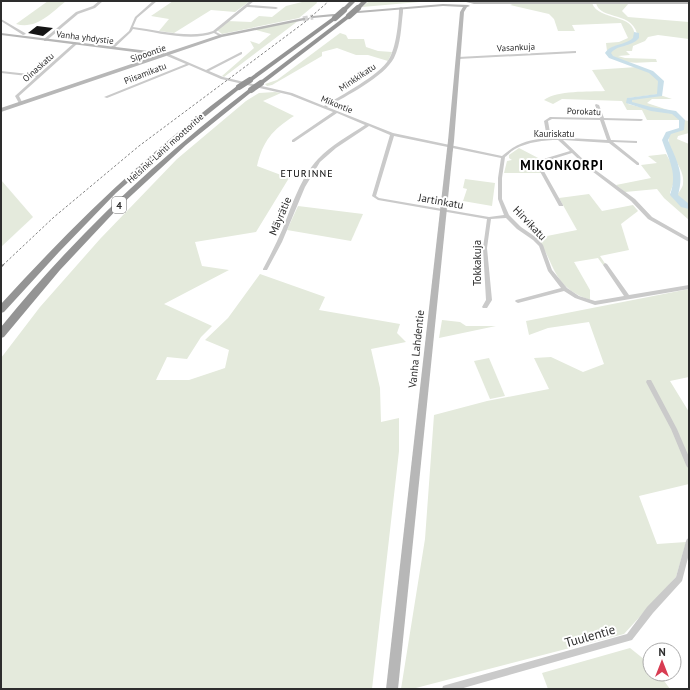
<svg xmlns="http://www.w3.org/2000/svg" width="690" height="690" font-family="'PT Sans',sans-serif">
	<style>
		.green { fill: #e4eadc }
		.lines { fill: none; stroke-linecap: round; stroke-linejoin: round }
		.river { fill: #c9dfe9; fill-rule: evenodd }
		.building { fill: #141414 }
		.secondary-tunnel { stroke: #d5d5d5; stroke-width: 5; stroke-dasharray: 5 2.5; stroke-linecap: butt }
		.street { fill: #cacaca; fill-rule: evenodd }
		.secondary { fill: #b7b7b7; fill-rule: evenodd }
		.highway { fill: #949494; fill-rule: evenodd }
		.rail-far1 { stroke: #828282; stroke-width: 1; stroke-dasharray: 2.5 2; stroke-linecap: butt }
		.rail { stroke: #828282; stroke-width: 1.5; stroke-dasharray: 4 3; stroke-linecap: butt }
		.secondary-bridge { stroke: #b7b7b7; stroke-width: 6 }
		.highway-bridge { stroke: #949494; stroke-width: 6 }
		.labels { text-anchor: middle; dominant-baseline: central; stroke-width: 4; stroke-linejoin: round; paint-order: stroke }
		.far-street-label { font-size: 9px; fill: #2d2d2d; stroke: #fff }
		.far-neighbourhood-label { font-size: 10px; letter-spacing: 1px; fill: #000; stroke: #fff }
		.shield { fill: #fff; stroke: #6c6c6c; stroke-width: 1 }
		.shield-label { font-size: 10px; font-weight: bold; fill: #2d2d2d }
		.street-label { font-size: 11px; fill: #2d2d2d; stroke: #fff }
		.far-district-label { font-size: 13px; font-weight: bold; letter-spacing: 1px; fill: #000; stroke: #fff }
		.near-street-label { font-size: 13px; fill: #2d2d2d; stroke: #fff }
	</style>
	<rect width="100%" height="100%" fill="#fff"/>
	<g class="green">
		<path d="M48,1H66C51,13 36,30 16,24Z"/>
		<polygon points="173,1 250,1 235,12 211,10 174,33 159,31 169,19 151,16"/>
		<polygon points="306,1 316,1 317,3 299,18 222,34 217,30 227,21 251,22 259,16 272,17 286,6"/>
		<polygon points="369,1 431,1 362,7"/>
		<path d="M515,3H592C599,22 635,12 635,37L627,44L615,46L607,51L606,43L619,42L628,38L621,23L572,25L575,31H558L554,19L549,14L510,5Z"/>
		<path d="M596,3H629L622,11L628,17L689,22V39L658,35L648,37L645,41L633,46L632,51H626L630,55L618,56L625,58L656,59L657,62C641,62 620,66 608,54C615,43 629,46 638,38C635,10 600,21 596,3Z"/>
		<polygon points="298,21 224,77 222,76 254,48 250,41 259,44 271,34 252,29"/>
		<polygon points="340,33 346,35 348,39 364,39 366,47 378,51 392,52 388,61 368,55 356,55 337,48 322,52 322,56 272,85 267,86 265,84 277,80"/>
		<path d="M637,67L650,72L660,81L659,94L628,98V104L651,110L673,113L681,120H647L642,110H627L622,101L562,99L553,104L544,100C557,90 589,92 605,91L592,70Z"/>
		<path d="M275,92L281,93L263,101L294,116C272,130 263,141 257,166L289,178L256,232L195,242L202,266L229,270L164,304L212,326L201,337L187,359L167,357L156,380H189L225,368L229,350L205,340L228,318L260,274L325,297L319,310L400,324L397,333L406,342L371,349L380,388L381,422L399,418V451L372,689H1V358L40,307L100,239L177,159L246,101L259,93Z"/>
		<polygon points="660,95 672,99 652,99 647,103 674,112 651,109 630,103 630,99"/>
		<path d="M684,120L689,121V133L678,136L677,139L689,144V205L677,195C679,192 683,187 683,184C686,167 665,153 669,133L684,129Z"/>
		<polygon points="519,148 542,160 538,165 542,173 504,173 507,161 512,160 509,158 509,155"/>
		<polygon points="666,154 677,173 670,193 676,201 689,209 689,220 664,198 657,189 625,192 616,185 651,178 641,165 657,163 648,156"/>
		<polygon points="465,179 495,183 492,206 463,201 467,189 463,188"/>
		<polygon points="1,180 33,217 1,247"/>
		<path d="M589,194L602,211L633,205L638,211L621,224L629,250L600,256L606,265H603L598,258L574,262L590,290V300C551,286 557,266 537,238L577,230L559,198Z"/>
		<polygon points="298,206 363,214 351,241 287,230"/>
		<polygon points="689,289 689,377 670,381 689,412 689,484 639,496 657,544 686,542 676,577 624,634 412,689 401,689 425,539 434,415 487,401 549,389 534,358 551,357 583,372 604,364 589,322 548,328 529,335 526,321"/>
		<polygon points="442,320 460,322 466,326 496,326 439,338"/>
		<polygon points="489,358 505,396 490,399 474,361"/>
		<polygon points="630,648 650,664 650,674 659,674 670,689 548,689 542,673"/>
	</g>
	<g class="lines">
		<path class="river" d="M634,32L639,33V38C630,48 618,44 611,53L613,56L653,71L664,81L662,96L632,100V102L651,107L676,111L685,120L684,130L671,134L668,140C676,160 685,172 678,195L689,204V209L681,207L670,195C678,173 669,161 662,140L666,132L679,128V120L672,114L651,111L626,103L627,98L657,94L658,81L649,73L609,58L605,53C612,43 624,46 633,38Z"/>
	</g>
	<polygon class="building" points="37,26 53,28 43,36 28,33"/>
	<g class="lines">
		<polyline class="secondary-tunnel" points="303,19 313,17"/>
		<g class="street">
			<polygon points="99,1 103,1 95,8 78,14 46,41 44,41 44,39 76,12 93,6"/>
			<path d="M153,1H157L137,18L133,27C157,30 191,39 213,31L250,1H254L249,5L276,7L278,8L276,9L247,7L216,32L222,35V37H221L214,33C191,42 156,32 133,29L131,32L113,49H111V47L129,31L135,17Z"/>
			<path d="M401,7L403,8V12C401,27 401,44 394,58C384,77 346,96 327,107L393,133L502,156C517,143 528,140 547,138L544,121L550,117L600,118L595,105L596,104L599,105L604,118L642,119L643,120L641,121L604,120L611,140L637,141V143H636L613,142L639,163V165H637L609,143L563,140L590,166L635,199L652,217L689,238V242L648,219L631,201L588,168L572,153L543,162L541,166L563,205V206H559L537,166L540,160L570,151L558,140C544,140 528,142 515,149C511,151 508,155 505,157L502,178V199L509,215L521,227L537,238L543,245L552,270L567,288L579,296L595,301L624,296L603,265L605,263L607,264L629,295L689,285V289L595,305L575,298L564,291L518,303L516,302L515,301L516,300L561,288L548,271L539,246L533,240L517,229L506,218L491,219L487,248L492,300L487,308H483L482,307L486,300L483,248L487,219L378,200L372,196L390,135L369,126L336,148L320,162L305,187L282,242L267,270H263V269C270,256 277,242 283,228C292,205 301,177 318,159C331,145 350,135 365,125L337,113L294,142H292V140L333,112L290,95L221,79L189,65L107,98L104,97L186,64L167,56V54H169L206,70L241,52H242V54L209,71L223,77L292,93L324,106C341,95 379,76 389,59C396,48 399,21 399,8ZM552,119L600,120L607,140L568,138H551L548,121ZM394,136L501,158L498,178V199L504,215L489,217L379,198L376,196Z"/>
			<polygon points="1,19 25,33 26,34 23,35 1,21"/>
			<polygon points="74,43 77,44 19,96 23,104 20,105 15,96 36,77 1,73 1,71 38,75"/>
			<polygon points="575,51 576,51 576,53 458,59 456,58 458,57"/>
			<polygon points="647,380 651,380 677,429 689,457 689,468 687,467 686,465 671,429 646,382"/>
			<polygon points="689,538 689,554 682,581 653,613 632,640 460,689 442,689 443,686 446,685 627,634 647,607 676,577 686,541 687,539"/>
		</g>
		<g class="secondary">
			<polygon points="462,1 689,2 689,4 474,4"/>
			<polygon points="443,4 468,5 470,6 467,7 464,12 454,141 451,143 448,141 460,12 463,7 443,6 358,13 356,12 358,11"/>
			<polygon points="333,14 335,14 335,16 313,18 311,17 313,16"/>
			<polygon points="303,18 305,18 305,20 222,37 1,112 1,108 158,55 1,35 1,33 165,53 219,35"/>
			<polygon points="450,147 453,149 398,689 386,689 447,149"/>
		</g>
		<g class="highway">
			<polygon points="350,1 356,1 346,11 342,11 342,9"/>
			<polygon points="362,1 368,1 360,9 356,9 356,7"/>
			<polygon points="347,15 352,16 263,84 259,84 259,82"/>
			<polygon points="333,17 338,18 252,81 248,81 248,79"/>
			<path d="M237,86L242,87L177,139L116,193L59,252L4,312L1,313V304C74,224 150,150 237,86Z"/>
			<path d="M249,89L254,90L186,145L121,205L60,270L4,337L1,338V327C74,237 157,159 249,89Z"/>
		</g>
		<polyline class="rail-far1" points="3,265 54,217 139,146 305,22 329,1"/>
		<polyline class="rail" points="1,267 4,264"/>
		<polyline class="secondary-bridge" points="450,149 451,141"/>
		<g class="highway-bridge">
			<polyline points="349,16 358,8"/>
			<polyline points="335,18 344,10"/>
			<polyline points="239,87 250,80"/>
			<polyline points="251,90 261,83"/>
		</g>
	</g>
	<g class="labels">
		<g class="far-street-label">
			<text transform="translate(85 37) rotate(7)">Vanha yhdystie</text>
			<text transform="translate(516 47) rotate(-3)">Vasankuja</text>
			<text transform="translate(148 53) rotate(-19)">Sipoontie</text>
			<text transform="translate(38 67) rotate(-42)">Oinaskatu</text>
			<text transform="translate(145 73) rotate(-21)">Piisamikatu</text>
			<text transform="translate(357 77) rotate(-34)">Minkkikatu</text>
			<text transform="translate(337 104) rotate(22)">Mikontie</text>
			<text transform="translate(584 111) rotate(2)">Porokatu</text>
			<text x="554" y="133">Kauriskatu</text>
			<text transform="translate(165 148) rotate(-42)">Helsinki-Lahti moottoritie</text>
		</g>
		<g class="far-neighbourhood-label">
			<text x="307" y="173">ETURINNE</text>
		</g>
		<rect class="shield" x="112" y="197" width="14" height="16" rx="3"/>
		<g class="shield-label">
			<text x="119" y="205">4</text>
		</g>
		<g class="street-label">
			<text transform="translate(441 201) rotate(10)">Jartinkatu</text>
			<text transform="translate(280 216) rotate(-67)">Mäyrätie</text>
			<text transform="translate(530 223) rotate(46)">Hirvikatu</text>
			<text transform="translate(477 263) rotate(-90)">Tokkakuja</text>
			<text transform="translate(416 349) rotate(-84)">Vanha Lahdentie</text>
		</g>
		<g class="far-district-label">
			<text x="562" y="165">MIKONKORPI</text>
		</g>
		<g class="near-street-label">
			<text transform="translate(590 636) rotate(-16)">Tuulentie</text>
		</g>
	</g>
	<rect width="690" height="690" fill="none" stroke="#2d2d2d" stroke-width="4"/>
	<g transform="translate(662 662)"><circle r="19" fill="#ffffff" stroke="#ababab"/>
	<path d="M0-3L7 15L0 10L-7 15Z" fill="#d83c52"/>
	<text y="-6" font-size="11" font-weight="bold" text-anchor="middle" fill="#2d2d2d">N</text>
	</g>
</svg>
